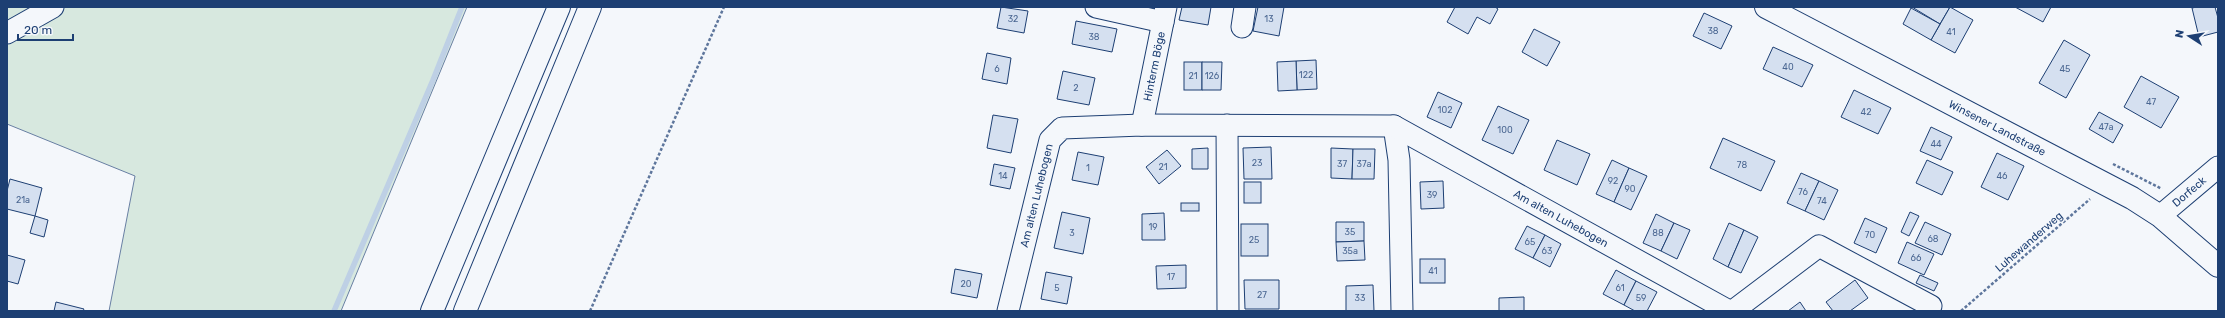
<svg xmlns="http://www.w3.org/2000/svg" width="2225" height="318" font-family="Rubik,sans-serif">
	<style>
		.green { fill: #d7e8df; stroke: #687fa3 }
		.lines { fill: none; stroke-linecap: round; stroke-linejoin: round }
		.stream { stroke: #bed0e5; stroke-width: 5.5 }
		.building { fill: #d5e0f0; stroke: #1d3f73 }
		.minor-casing { stroke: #1d3f73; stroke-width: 23 }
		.major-casing { stroke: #1d3f73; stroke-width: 24 }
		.highway-casing { stroke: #1d3f73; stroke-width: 24 }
		.path { stroke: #5e769c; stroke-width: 2.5; stroke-dasharray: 3 2; stroke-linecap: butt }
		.minor { stroke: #f4f7fb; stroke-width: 21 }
		.major { stroke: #f4f7fb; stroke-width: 22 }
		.highway { stroke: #f4f7fb; stroke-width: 22 }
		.labels { text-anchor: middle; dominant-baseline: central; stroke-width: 3; stroke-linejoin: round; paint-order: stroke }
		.number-label { font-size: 9px; fill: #4b6792 }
		.street-label { font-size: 11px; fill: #1d3f73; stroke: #f4f7fb }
	</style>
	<rect width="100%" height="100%" fill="#f4f7fb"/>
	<polygon class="green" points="7,7 467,7 341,311 109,311 135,176 7,124"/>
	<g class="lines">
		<polyline class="stream" points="334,311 433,80 462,7"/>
	</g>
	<g class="building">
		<polygon points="1001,7 1028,11 1024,33 997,28"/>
		<polygon points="1182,7 1211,7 1208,25 1179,20"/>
		<polygon points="1258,7 1284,7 1279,36 1253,31"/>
		<polygon points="1455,7 1495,7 1498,9 1490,24 1477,17 1468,34 1447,22"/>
		<polygon points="1912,7 1950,7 1940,24"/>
		<polygon points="1950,7 1973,20 1955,53 1931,40"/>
		<polygon points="2015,7 2051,7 2043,22"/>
		<polygon points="2197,7 2215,7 2218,18 2218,32 2199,37 2192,8"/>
		<polygon points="1911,8 1940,24 1931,40 1903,24"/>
		<polygon points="1704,13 1732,26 1721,49 1693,36"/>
		<polygon points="1076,21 1117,29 1112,52 1072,44"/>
		<polygon points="1534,29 1560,42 1547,66 1522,52"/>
		<polygon points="2064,40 2090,55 2066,98 2039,83"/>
		<polygon points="1773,47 1813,65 1802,87 1763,69"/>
		<polygon points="987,53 1011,58 1007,84 982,79"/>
		<polygon points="1316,60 1317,89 1297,90 1296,61"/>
		<polygon points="1296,61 1297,90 1278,91 1277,62"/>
		<rect x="1184" y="62" width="18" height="28"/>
		<polygon points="1202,62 1222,62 1221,90 1202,90"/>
		<polygon points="1063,71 1095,78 1089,105 1057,99"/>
		<polygon points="2141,76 2179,97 2161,128 2124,107"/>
		<polygon points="1854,90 1891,108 1878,134 1841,117"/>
		<polygon points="1438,92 1462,103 1451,128 1427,117"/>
		<polygon points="1498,106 1529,120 1513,154 1482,140"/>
		<polygon points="2099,112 2123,125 2113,143 2089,129"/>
		<polygon points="993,115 1018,119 1011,153 987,148"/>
		<polygon points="1931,127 1952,137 1941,160 1920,151"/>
		<polygon points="1723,138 1775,161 1761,191 1710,168"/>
		<polygon points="1557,140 1590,154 1577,185 1544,170"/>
		<polygon points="1271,147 1272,179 1244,179 1243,148"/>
		<polygon points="1208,148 1208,169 1192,169 1192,149"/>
		<polygon points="1331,148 1353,149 1352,179 1331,178"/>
		<polygon points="1353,149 1375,149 1374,179 1352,179"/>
		<polygon points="1167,150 1181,166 1159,184 1146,167"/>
		<polygon points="1078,152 1104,157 1098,185 1072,180"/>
		<polygon points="1997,153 2024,166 2008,200 1981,187"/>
		<polygon points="1612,160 1629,168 1614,202 1596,194"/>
		<polygon points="1927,160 1953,172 1942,195 1916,183"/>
		<polygon points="994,164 1015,168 1010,189 990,185"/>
		<polygon points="1629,168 1647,176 1631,210 1614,202"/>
		<polygon points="1801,173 1819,181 1805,211 1787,203"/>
		<polygon points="10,179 42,188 35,216 7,209 7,191"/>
		<polygon points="1443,181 1444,208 1421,209 1420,182"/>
		<polygon points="1819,181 1838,190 1824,220 1805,211"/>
		<rect x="1244" y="182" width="17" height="21"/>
		<rect x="1181" y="203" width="18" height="8"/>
		<polygon points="1062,212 1090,218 1083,254 1054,248"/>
		<polygon points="1910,212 1919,216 1909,236 1901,232"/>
		<polygon points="1164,213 1165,240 1142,240 1142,214"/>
		<polygon points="1656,214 1674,223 1661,251 1643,243"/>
		<polygon points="35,216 48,220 44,237 30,233"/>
		<polygon points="1865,218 1887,228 1876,253 1854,243"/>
		<polygon points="1336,222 1364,222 1364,241 1336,242"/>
		<polygon points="1925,222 1951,234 1942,255 1915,243"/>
		<polygon points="1674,223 1690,230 1677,259 1661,251"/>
		<polygon points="1729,223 1744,230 1728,267 1713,259"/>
		<rect x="1241" y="224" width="27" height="32"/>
		<polygon points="1527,226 1545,235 1533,258 1515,249"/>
		<polygon points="1744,230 1758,237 1741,273 1728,267"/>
		<polygon points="1545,235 1561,244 1550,267 1533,258"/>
		<polygon points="1364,241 1365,260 1337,261 1336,242"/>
		<polygon points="1907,242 1934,254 1924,275 1898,263"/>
		<polygon points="7,255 25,260 18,284 7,281"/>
		<rect x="1420" y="259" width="25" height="24"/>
		<polygon points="1186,265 1186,288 1157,289 1156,266"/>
		<polygon points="955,269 982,274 977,298 951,293"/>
		<polygon points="1616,270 1636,281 1624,305 1603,294"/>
		<polygon points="1046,272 1072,277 1067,304 1041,299"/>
		<polygon points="1920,275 1938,283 1934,291 1916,283"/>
		<polygon points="1244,280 1279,280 1279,309 1245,309"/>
		<polygon points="1855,280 1868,298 1850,311 1833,311 1826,302"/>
		<polygon points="1636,281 1657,292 1647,311 1635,311 1624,305"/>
		<polygon points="1373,285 1374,311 1346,311 1346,286"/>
		<polygon points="1524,297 1524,311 1499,311 1499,298"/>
		<polygon points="56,302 84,309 83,311 54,311"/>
		<polygon points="1800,302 1806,311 1788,311"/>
	</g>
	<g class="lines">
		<g class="minor-casing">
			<g id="minor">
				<polyline points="1096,7 1163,22"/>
				<polyline points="1242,27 1245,7"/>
				<polyline points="7,33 53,7"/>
				<path id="s1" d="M1142,125L1166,7"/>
				<polyline points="1227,125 1228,311"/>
				<polyline points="1394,126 1399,160 1402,311"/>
				<path id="s2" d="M2160,216L2218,167"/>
				<path id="s3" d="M1008,311L1050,140L1062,128L1142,125L1394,126L1729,311"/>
				<polyline points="1733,311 1819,246 1931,306"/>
			</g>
		</g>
		<g class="major-casing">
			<g id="major">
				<path id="s4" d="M1766,7L2132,198L2160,216L2218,266"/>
			</g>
		</g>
		<g class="highway-casing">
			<g id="highway">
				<polyline points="432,311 559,7"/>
				<polyline points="465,311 590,7"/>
			</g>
		</g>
		<g class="path">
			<polyline points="2113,164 2162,189"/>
			<polyline points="590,311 724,7"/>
			<polyline points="1961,311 2090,199"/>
		</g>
		<use href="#minor" class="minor"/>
		<use href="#major" class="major"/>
		<use href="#highway" class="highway"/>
	</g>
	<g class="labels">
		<g class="number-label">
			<text x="1013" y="19">32</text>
			<text x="1269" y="19">13</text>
			<text x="1713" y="31">38</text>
			<text x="1951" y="32">41</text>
			<text x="1094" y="37">38</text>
			<text x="1788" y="67">40</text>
			<text x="997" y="69">6</text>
			<text x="2065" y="69">45</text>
			<text x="1306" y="75">122</text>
			<text x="1193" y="76">21</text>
			<text x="1212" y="76">126</text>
			<text x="1076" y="88">2</text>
			<text x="2151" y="102">47</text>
			<text x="1445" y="110">102</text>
			<text x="1866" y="112">42</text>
			<text x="2106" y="127">47a</text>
			<text x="1505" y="130">100</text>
			<text x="1936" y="144">44</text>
			<text x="1257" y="163">23</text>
			<text x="1342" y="164">37</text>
			<text x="1364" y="164">37a</text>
			<text x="1742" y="165">78</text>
			<text x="1163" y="167">21</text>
			<text x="1088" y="168">1</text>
			<text x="1003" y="176">14</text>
			<text x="2002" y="176">46</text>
			<text x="1613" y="181">92</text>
			<text x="1630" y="189">90</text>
			<text x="1803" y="192">76</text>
			<text x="1432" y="195">39</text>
			<text x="23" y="200">21a</text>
			<text x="1822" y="201">74</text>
			<text x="1153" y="227">19</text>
			<text x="1350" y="232">35</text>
			<text x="1072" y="233">3</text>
			<text x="1658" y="233">88</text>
			<text x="1870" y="235">70</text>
			<text x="1933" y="239">68</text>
			<text x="1254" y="240">25</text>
			<text x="1530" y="242">65</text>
			<text x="1350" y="251">35a</text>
			<text x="1547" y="251">63</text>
			<text x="1916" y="258">66</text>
			<text x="1433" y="271">41</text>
			<text x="1171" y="277">17</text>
			<text x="966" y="284">20</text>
			<text x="1057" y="288">5</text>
			<text x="1620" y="288">61</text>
			<text x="1262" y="295">27</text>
			<text x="1360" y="298">33</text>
			<text x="1641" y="298">59</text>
		</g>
		<g class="street-label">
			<text stroke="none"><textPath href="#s1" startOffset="60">Hinterm Böge</textPath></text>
			<text stroke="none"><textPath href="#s4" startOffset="261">Winsener Landstraße</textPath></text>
			<text stroke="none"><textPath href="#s2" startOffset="38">Dorfeck</textPath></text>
			<text stroke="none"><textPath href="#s3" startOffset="119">Am alten Luhebogen</textPath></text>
			<text stroke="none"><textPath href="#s3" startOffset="716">Am alten Luhebogen</textPath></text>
			<text transform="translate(2029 242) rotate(-41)">Luhewanderweg</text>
		</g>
	</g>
	<rect width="2225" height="318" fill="none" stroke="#1d3f73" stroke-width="16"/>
	<g transform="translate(2189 36) rotate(282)" stroke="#f4f7fb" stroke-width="3" paint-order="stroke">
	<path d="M0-3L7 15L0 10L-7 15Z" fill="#1d3f73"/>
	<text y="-6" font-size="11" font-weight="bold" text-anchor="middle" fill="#1d3f73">N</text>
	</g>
	<path d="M18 34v6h55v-6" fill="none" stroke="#1d3f73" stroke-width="2"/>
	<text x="24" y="34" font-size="12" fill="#1d3f73" stroke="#f4f7fb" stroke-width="3" paint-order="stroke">20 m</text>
</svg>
